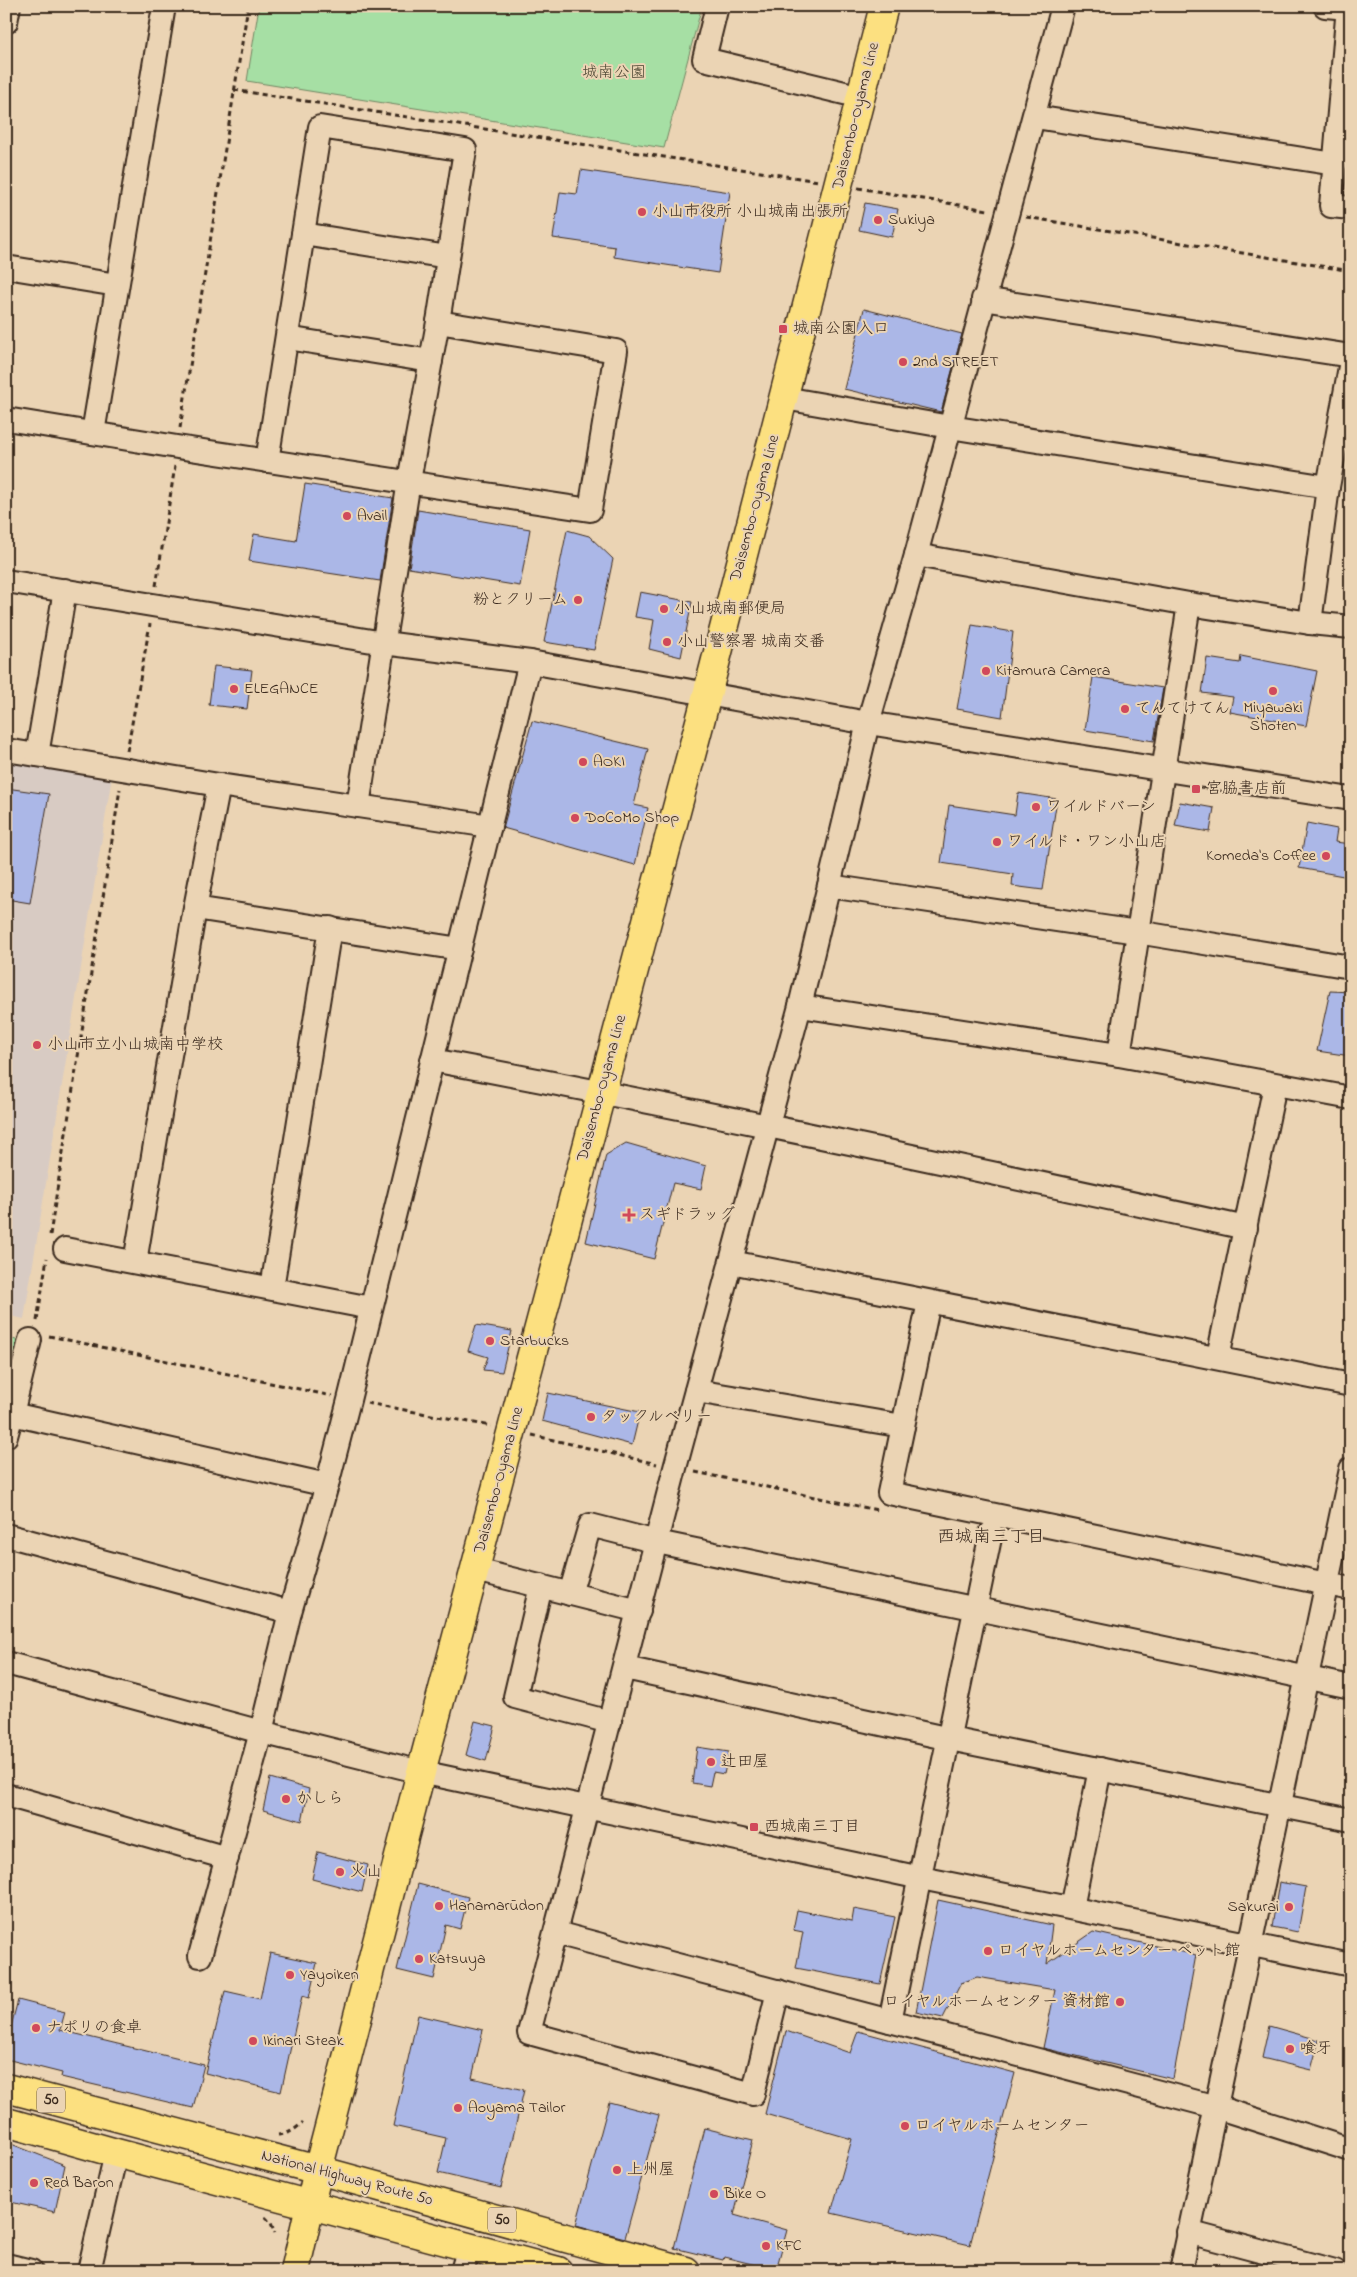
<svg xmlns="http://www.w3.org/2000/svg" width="1357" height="2277" font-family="'Indie Flower','Klee One',sans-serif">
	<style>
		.built { fill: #d8cbc3 }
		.green { fill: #a6dfa4; stroke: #708461 }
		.building { fill: #abb7e7; stroke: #3b2a1e }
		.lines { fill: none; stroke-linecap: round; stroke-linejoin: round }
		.minor-casing { stroke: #3b2a1e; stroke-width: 26 }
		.major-casing { stroke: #3b2a1e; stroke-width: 31 }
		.highway-casing { stroke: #3b2a1e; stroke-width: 31 }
		.path { stroke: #3b2a1e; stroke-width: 3; stroke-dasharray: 5 4; stroke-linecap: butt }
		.minor { stroke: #ebd4b4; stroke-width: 22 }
		.major { stroke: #fce080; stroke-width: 28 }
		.highway { stroke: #fce080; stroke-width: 28 }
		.poi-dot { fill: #d1495b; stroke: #ebd4b4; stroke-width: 2 }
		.labels { text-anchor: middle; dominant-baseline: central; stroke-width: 4; stroke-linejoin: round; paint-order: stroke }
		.shield { fill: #ebd4b4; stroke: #705d4b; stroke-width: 1 }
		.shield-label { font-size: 15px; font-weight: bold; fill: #3b2a1e }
		.park-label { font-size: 16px; fill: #4b4532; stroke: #ebd4b4 }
		.street-label { font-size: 16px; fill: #3b2a1e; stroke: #ebd4b4 }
		.poi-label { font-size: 16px; fill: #3b2a1e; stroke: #ebd4b4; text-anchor: start }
		.neighbourhood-label { font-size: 18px; fill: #3b2a1e; stroke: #ebd4b4 }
	</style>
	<rect width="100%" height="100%" fill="#ebd4b4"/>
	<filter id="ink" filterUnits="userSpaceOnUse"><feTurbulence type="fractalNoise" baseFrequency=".02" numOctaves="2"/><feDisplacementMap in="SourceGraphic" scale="10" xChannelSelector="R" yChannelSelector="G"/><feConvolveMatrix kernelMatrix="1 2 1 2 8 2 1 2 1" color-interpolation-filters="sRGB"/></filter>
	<g filter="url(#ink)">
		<polygon class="built" points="6,759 112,776 24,1319 6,1315"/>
		<g class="green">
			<polygon points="259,6 702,6 664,148 247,81"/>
			<polygon points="6,1338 22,1341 6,1403"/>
		</g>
		<g class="building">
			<polygon points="581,170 730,192 718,273 614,257 615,247 553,238 560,192 577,194"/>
			<polygon points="865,203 898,209 892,237 859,230"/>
			<polygon points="864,309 962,334 941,412 844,389"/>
			<polygon points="305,484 393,498 380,581 249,561 254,534 296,541"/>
			<polygon points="418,510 530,529 520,586 409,568"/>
			<polygon points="567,530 589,536 613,559 594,650 544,642"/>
			<polygon points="640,592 692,602 681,657 649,649 654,620 635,617"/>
			<polygon points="972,625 1013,632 1002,717 957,709"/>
			<polygon points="1241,656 1317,671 1306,726 1230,712 1233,697 1202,693 1207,658 1240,663"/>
			<polygon points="214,666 252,670 247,709 209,705"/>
			<polygon points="1093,677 1163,688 1154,741 1085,730"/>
			<polygon points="532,721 648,749 634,805 648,808 635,865 503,828"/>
			<polygon points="6,788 49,794 30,903 6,899"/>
			<polygon points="1018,793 1057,799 1043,890 1012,886 1013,874 941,863 949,805 1015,815"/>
			<polygon points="1180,802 1214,808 1210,832 1175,826"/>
			<polygon points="1307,823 1337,829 1335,842 1351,844 1349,877 1299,868"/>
			<polygon points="1330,991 1351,992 1351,1056 1317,1051"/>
			<polygon points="626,1143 706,1166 701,1189 673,1183 654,1259 586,1242 606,1155"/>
			<polygon points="476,1325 512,1331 502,1372 483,1370 488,1357 468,1351"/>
			<polygon points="548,1393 640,1412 632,1445 542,1421"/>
			<polygon points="475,1721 495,1726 486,1761 466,1755"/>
			<polygon points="697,1747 729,1752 724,1774 713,1772 710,1786 692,1783"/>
			<polygon points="270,1778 309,1789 302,1821 263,1810"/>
			<polygon points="318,1852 368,1865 362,1892 312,1879"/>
			<polygon points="1279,1882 1306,1887 1298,1932 1272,1927"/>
			<polygon points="418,1884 468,1897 460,1929 446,1925 434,1979 397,1970"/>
			<polygon points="938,1900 1052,1925 1047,1964 1093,1932 1196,1955 1173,2079 1043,2048 1055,1990 977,1977 961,1983 943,2018 916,2012"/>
			<polygon points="854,1909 895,1917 880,1984 796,1968 803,1932 793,1930 797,1910 852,1921"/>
			<polygon points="270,1953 317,1963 309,1998 302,1996 281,2092 205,2073 225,1991 260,1999"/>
			<polygon points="18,2000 65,2012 60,2030 204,2065 193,2108 61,2077 62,2073 6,2059 6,2045"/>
			<polygon points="418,2015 483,2030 472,2078 524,2090 501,2188 438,2173 446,2138 393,2126"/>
			<polygon points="1269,2026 1319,2040 1311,2070 1262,2058"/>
			<polygon points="786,2031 850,2053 858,2031 1015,2073 970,2245 831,2213 852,2139 765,2114"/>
			<polygon points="609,2102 659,2115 625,2238 576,2225"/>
			<polygon points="704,2128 753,2140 734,2215 787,2230 776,2270 724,2257 723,2260 674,2248"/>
			<polygon points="6,2142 65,2165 55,2212 6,2201"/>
		</g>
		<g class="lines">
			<g class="minor-casing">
				<g id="minor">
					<polyline points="717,6 704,59 861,97"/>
					<polyline points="1325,6 1348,8"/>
					<polyline points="1348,6 1331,206 1351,208"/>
					<polyline points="6,22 9,6"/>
					<polyline points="1035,117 1335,164"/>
					<polyline points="303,234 448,257"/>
					<polyline points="6,267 117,285"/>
					<polyline points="983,299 1351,356"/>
					<polyline points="287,338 431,361"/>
					<polyline points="784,398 950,427 1328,487"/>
					<polyline points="6,419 177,447 590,510 616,351 438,322"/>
					<polyline points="93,433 164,6"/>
					<polyline points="267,461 320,127 465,150 438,322 409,481 358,806"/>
					<polyline points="916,555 1189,604 1310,623 1351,627"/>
					<polyline points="6,581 384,643 530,662 868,723 1351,799"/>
					<polyline points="1310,623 1328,487 1351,361"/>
					<polyline points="6,750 219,785 490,826"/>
					<polyline points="37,755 65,590"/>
					<polyline points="829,886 1137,932 1351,967"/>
					<polyline points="195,908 460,949"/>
					<polyline points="800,1006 1119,1055 1351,1098"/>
					<polyline points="1119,1055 1189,604"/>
					<path d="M432,1060C705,1111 976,1169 1246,1228"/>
					<polyline points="65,1249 371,1308"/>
					<polyline points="135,1262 195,908 219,785"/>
					<polyline points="731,1262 1351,1385"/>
					<polyline points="272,1288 330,928"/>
					<polyline points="929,1302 889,1493 1351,1589"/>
					<polyline points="1218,1357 1275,1085"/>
					<polyline points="696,1391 903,1426"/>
					<polyline points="12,1414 30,1340"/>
					<polyline points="6,1436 12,1414 327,1485"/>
					<polyline points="6,1535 290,1612"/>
					<polyline points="476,1570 639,1611"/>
					<polyline points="541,1586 515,1697 610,1722"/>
					<polyline points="570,1594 590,1525 657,1542 1351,1687"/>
					<polyline points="6,1663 261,1732 421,1772 921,1878 1351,1965"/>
					<polyline points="625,1668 950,1739 1351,1820"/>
					<polyline points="6,1795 227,1858"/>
					<polyline points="1072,1908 1100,1769"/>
					<polyline points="556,1933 1216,2107 1351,2150"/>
					<polyline points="200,1956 261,1732 290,1612 327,1485 349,1400 530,662"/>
					<polyline points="778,1991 753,2094 529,2033 675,1468 800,1006 868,723 916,555 1063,6"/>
					<polyline points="890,2021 991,1533"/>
					<polyline points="1188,2232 1335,2271"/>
					<polyline points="6,2265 31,2271"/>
					<polyline points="89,2271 116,2153"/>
					<polyline points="462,2271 469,2247"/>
					<polyline points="1181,2271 1351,1469"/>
				</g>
			</g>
			<g class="major-casing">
				<polyline id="major" points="295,2271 318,2170 421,1772 707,695 884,6"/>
			</g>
			<g class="highway-casing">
				<g id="highway">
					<polyline points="6,2088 318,2170 686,2271"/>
					<polyline points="6,2122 116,2153 558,2271"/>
				</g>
			</g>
			<g class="path">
				<polyline points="234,90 818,181"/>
				<polyline points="858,188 988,210"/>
				<polyline points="1026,217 1351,271"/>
				<polyline points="180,428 248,6"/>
				<polyline points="156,586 175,466"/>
				<polyline points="127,751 150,624"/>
				<polyline points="50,1235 120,789"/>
				<polyline points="37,1321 47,1258"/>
				<polyline points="6,1328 14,1329"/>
				<polyline points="49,1336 332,1396"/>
				<polyline points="367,1403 491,1426"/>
				<polyline points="532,1435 657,1464"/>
				<polyline points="695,1472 877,1510"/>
				<path d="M278,2135C289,2134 296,2129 303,2122"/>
				<polyline points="265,2217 271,2223 275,2233"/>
			</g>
			<use href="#minor" class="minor"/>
			<use href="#major" class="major"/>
			<use href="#highway" class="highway"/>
		</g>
	</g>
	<g class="poi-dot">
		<circle cx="642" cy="212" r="5"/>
		<circle cx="878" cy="220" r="5"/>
		<rect x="778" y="324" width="10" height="10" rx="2.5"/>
		<circle cx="903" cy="362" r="5"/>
		<circle cx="347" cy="516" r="5"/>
		<circle cx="578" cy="600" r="5"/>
		<circle cx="664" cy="609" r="5"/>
		<circle cx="667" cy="642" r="5"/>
		<circle cx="986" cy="671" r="5"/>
		<circle cx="234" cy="689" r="5"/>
		<circle cx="1273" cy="691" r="5"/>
		<circle cx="1125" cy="709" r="5"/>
		<circle cx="583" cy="762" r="5"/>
		<rect x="1191" y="784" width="10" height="10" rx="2.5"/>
		<circle cx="1036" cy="807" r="5"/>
		<circle cx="575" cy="818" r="5"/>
		<circle cx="997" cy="842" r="5"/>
		<circle cx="1326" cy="856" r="5"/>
		<circle cx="37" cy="1045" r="5"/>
		<path d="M626.5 1207.5h5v5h5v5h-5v5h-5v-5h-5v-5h5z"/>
		<circle cx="490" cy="1341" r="5"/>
		<circle cx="591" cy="1417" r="5"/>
		<circle cx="711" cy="1762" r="5"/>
		<circle cx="286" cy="1799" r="5"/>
		<rect x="749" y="1822" width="10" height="10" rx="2.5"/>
		<circle cx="340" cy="1872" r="5"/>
		<circle cx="439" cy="1906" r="5"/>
		<circle cx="1289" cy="1907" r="5"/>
		<circle cx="988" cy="1951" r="5"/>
		<circle cx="419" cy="1959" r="5"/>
		<circle cx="290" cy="1975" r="5"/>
		<circle cx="1120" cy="2002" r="5"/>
		<circle cx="36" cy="2028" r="5"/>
		<circle cx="253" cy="2041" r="5"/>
		<circle cx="1290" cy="2049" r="5"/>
		<circle cx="458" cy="2108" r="5"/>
		<circle cx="905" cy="2126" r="5"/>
		<circle cx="617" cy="2170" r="5"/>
		<circle cx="34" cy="2183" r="5"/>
		<circle cx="714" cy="2194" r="5"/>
		<circle cx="766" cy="2246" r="5"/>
	</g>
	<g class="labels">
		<g class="shield">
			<rect x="37" y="2087.5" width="28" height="25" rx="4"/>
			<rect x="488" y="2207.5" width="28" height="25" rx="4"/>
		</g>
		<g class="shield-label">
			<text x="51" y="2100">50</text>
			<text x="502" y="2220">50</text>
		</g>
		<g class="park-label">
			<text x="614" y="73">城南公園</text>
		</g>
		<g class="street-label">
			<text transform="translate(856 116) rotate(-76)">Daisembo-Oyama Line</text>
			<text transform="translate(755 508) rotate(-75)">Daisembo-Oyama Line</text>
			<text transform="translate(602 1088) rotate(-75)">Daisembo-Oyama Line</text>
			<text transform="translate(499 1480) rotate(-75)">Daisembo-Oyama Line</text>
			<text transform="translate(347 2178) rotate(15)">National Highway Route 50</text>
		</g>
		<g class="poi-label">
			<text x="652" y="212">小山市役所 小山城南出張所</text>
			<text x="888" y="220">Sukiya</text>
			<text x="793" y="329">城南公園入口</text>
			<text x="913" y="362">2nd STREET</text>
			<text x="357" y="516">Avail</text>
			<text x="568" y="600" text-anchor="end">粉とクリーム</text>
			<text x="674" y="609">小山城南郵便局</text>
			<text x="677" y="642">小山警察署 城南交番</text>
			<text x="996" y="671">Kitamura Camera</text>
			<text x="244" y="689">ELEGANCE</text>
			<text x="1273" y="708" text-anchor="middle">Miyawaki<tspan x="1273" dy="18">Shoten</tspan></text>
			<text x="1135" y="709">てんてけてん</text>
			<text x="593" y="762">AOKI</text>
			<text x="1206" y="789">宮脇書店前</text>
			<text x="1046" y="807">ワイルドバーン</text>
			<text x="585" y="818">DoCoMo Shop</text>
			<text x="1007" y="842">ワイルド・ワン小山店</text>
			<text x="1316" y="856" text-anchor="end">Komeda's Coffee</text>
			<text x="47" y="1045">小山市立小山城南中学校</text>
			<text x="639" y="1215">スギドラッグ</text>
			<text x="500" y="1341">Starbucks</text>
			<text x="601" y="1417">タックルベリー</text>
			<text x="721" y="1762">辻田屋</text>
			<text x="296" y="1799">かしら</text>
			<text x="764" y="1827">西城南三丁目</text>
			<text x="350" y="1872">火山</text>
			<text x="449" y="1906">Hanamarūdon</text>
			<text x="1279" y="1907" text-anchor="end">Sakurai</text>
			<text x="998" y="1951">ロイヤルホームセンター ペット館</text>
			<text x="429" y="1959">Katsuya</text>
			<text x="300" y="1975">Yayoiken</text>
			<text x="1110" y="2002" text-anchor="end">ロイヤルホームセンター 資材館</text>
			<text x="46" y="2028">ナポリの食卓</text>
			<text x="263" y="2041">Ikinari Steak</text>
			<text x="1300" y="2049">喰牙</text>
			<text x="468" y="2108">Aoyama Tailor</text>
			<text x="915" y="2126">ロイヤルホームセンター</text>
			<text x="627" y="2170">上州屋</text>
			<text x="44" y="2183">Red Baron</text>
			<text x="724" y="2194">Bike O</text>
			<text x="776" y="2246">KFC</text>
		</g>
		<g class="neighbourhood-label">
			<text x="991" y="1538">西城南三丁目</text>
		</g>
	</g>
	<rect width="1357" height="2277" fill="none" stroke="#ebd4b4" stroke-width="25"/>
	<rect x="12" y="12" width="1332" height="2252" fill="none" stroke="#3b2a1e" stroke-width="2" filter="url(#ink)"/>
</svg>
